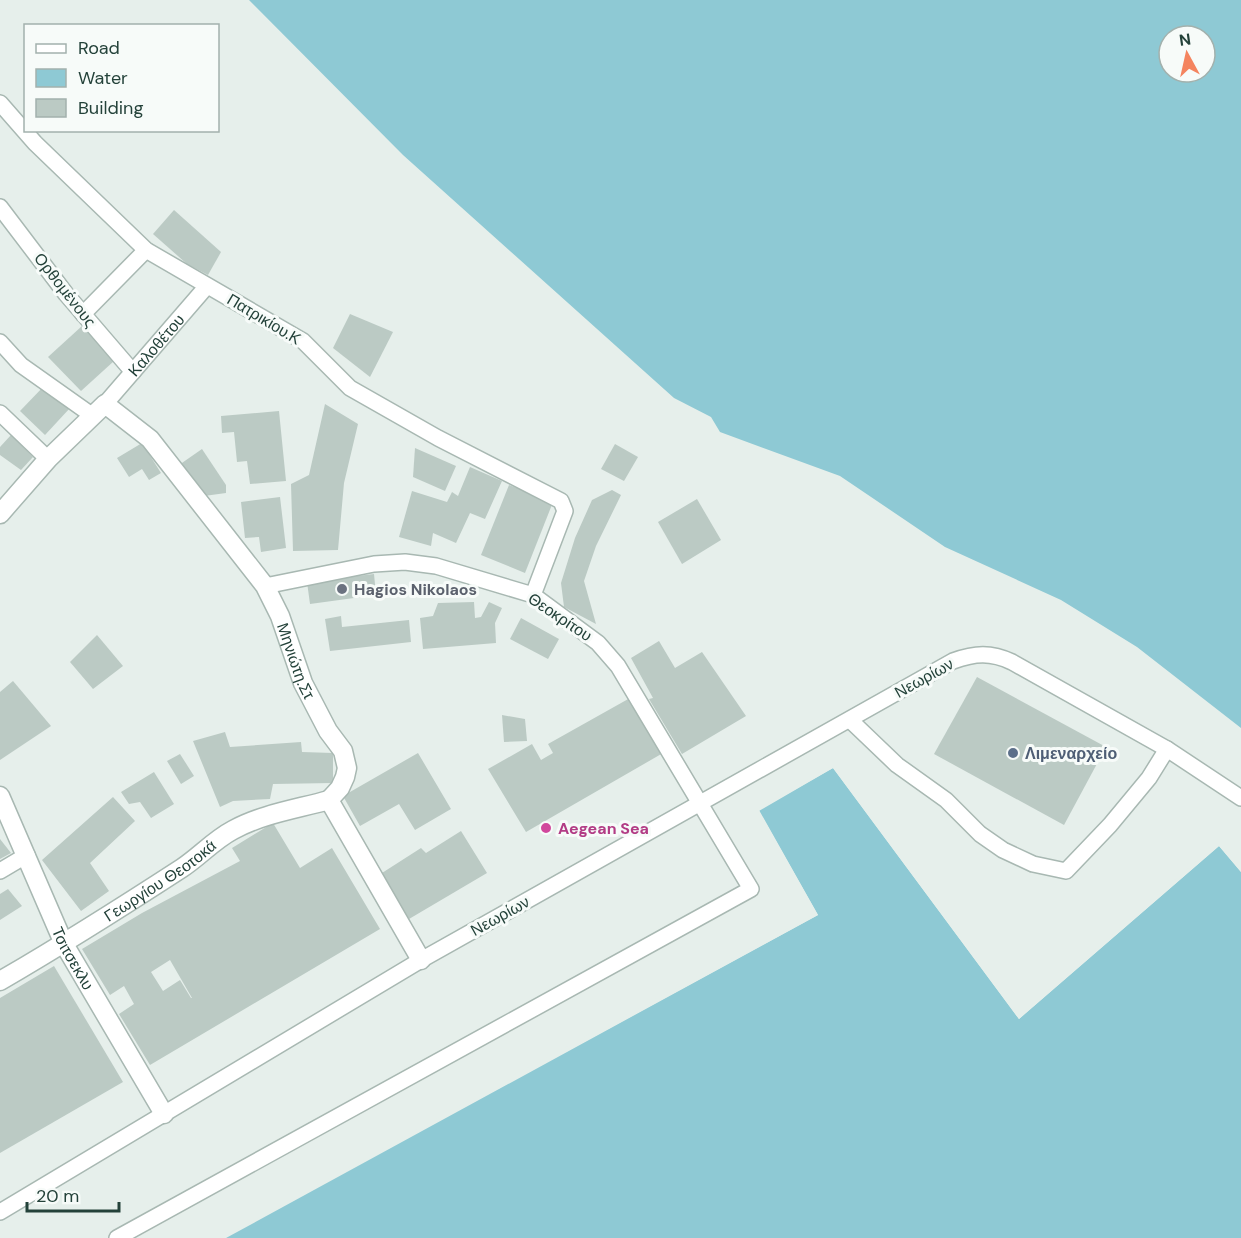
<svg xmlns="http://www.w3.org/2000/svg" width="1241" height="1238" font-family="'DM Sans',sans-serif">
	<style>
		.water { fill: #8ec9d4; fill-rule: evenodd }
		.pier { fill: #e6efeb }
		.building { fill: #bbcac4; fill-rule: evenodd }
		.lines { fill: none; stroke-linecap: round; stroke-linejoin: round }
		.lane-casing { stroke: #a8b8b2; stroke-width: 18 }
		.street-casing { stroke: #a8b8b2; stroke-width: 21 }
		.lane { stroke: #fff; stroke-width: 15 }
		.street { stroke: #fff; stroke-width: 18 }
		.worship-dot { fill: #6b7280; stroke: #f7fbf9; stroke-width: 2 }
		.service-dot { fill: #5c6f8a; stroke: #f7fbf9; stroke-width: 2 }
		.hotel-dot { fill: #d1479c; stroke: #f7fbf9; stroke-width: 2 }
		.labels { text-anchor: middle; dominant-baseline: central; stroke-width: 6; stroke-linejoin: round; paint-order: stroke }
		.street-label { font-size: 16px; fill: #24423a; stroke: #f7fbf9 }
		.worship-label { font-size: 16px; font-weight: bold; fill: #5b616d; stroke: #f7fbf9; text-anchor: start }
		.service-label { font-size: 16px; font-weight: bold; fill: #4e5e75; stroke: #f7fbf9; text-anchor: start }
		.hotel-label { font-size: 16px; font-weight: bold; fill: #b23c85; stroke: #f7fbf9; text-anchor: start }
	</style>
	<rect width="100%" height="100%" fill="#e6efeb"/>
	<g class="water">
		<path d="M249,0H1241V728L1137,647L1061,600L945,547L840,476L720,432L711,417L674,398L403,155ZM1169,36H1205V72H1169Z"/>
		<polygon points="833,768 1019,1019 1219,846 1241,872 1241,1238 226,1238 818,915 759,810"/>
	</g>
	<polygon class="pier" points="832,765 1020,1015 1217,843 1221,844 1241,868 1241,872 1219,846 1019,1019 833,768 759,811 818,915 223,1238 510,1077 814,914 756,810"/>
	<g class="building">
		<polygon points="174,210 221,252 208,275 187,264 153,234"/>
		<polygon points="350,314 393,332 370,377 333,348"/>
		<polygon points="82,326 114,361 81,391 48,357"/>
		<polygon points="45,385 70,408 45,435 20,411"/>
		<polygon points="325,404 358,424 344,483 338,550 293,551 291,484 309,475"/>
		<polygon points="279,411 286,481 250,484 247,461 237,462 234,432 222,433 221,416"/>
		<polygon points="11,435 33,457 21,470 0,455 0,447"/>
		<polygon points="142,443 161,473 149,480 142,469 129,477 117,458"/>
		<polygon points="615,444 638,457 624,481 601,469"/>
		<polygon points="415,448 456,466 445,491 413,477"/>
		<polygon points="202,449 226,485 226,493 204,496 179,465"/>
		<polygon points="470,467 502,481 485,519 470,513 456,543 433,533 431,546 399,537 412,491 447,502 452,492 458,496"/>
		<polygon points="509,485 553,502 525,573 481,555"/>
		<polygon points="612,490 621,495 596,546 584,581 596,624 564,607 561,583 575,538 592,500"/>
		<polygon points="280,497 286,548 261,552 259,537 245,538 241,502"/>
		<polygon points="697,499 721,540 682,564 658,522"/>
		<polygon points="374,574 376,595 310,604 307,582"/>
		<polygon points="474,602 475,618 481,617 489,602 502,608 495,623 496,643 423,649 420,618 433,616 438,603"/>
		<polygon points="341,616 342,627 409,620 411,642 330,651 325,619"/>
		<polygon points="521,618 559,639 548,659 510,639"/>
		<polygon points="97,635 123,666 93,689 70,662"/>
		<polygon points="659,641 675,668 702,652 746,716 682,754 649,699 653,698 631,658"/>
		<polygon points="977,677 1106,747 1064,825 934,754"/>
		<polygon points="13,681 51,726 0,760 0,692"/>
		<polygon points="630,698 663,753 526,832 488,769 532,744 541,760 553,753 548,744"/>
		<polygon points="502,715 525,719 527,741 504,742"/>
		<polygon points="225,732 230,747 301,742 302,752 333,753 333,783 273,784 270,799 233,801 220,807 193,741"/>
		<polygon points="418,753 451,809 415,830 399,804 360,826 343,796"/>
		<polygon points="180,754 194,776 181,784 167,761"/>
		<polygon points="154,772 174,804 151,818 140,802 129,804 121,792"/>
		<polygon points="113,797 135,821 90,863 109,891 81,911 42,860"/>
		<path d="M273,823L300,868L332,848L380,929L150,1065L119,1014L134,1004L124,986L110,995L82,949L142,913L240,861L232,848ZM170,960L192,998H191L180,980L163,991L151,972Z"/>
		<polygon points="461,831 487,873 409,919 382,873 421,848 426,853"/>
		<polygon points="0,839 11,853 0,859"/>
		<polygon points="8,889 22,906 0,920 0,894"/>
		<polygon points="54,966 123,1082 0,1153 0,998"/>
	</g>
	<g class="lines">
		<g class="lane-casing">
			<g id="lane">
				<polyline points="0,103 35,143 146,250 303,341 350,388 438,438 561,501 565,511 533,595"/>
				<polyline points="0,207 66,294 133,372"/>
				<polyline points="83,314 146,250"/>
				<polyline points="0,342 21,365 93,416"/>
				<path id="s1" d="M105,404L207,286"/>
				<polyline points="0,413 48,459"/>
				<polyline points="850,720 897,765 946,800 980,834 1003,850 1033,864 1066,871 1110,825 1149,778 1167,749"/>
				<polyline points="0,871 27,855"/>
				<path d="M0,1212L421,960L953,661C975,653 991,652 1012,662L1167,749L1241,798"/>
				<polyline points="117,1238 751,889 618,666 598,643 533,595 436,566 405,562 374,564 265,586"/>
			</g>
		</g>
		<g class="street-casing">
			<g id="street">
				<path id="s2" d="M0,514L48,459L105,404L150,439L265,586L280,616L303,683L328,731L343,751L347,768L345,777L340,788L329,800"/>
				<path id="s3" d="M0,796L64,944L164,1114"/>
				<polyline points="329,800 421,960"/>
				<path id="s4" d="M0,981C62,945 122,907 182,868C200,856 214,840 233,830C262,814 297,809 329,800"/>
			</g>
		</g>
		<use href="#lane" class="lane"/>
		<use href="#street" class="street"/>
	</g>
	<circle class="worship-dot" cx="342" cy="589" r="6"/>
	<circle class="service-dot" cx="1013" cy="753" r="6"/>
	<circle class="hotel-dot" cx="546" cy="828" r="6"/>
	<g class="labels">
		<g class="street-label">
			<text transform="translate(65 290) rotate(52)">Ορθομένους</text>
			<text transform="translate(264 319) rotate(31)">Πατρικίου.Κ</text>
			<text stroke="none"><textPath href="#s1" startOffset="78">Καλοθέτου</textPath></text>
			<text transform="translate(560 617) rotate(34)">Θεοκρίτου</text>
			<text stroke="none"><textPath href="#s2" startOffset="477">Μηνιώτη.Στ</textPath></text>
			<text transform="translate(924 678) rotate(-29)">Νεωρίων</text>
			<text stroke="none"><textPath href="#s4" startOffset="189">Γεωργίου Θεοτοκά</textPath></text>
			<text transform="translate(500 916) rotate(-29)">Νεωρίων</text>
			<text stroke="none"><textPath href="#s3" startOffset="178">Τσιτσεκλυ</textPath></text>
		</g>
		<g class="worship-label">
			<text x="354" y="589">Hagios Nikolaos</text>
		</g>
		<g class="service-label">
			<text x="1025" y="753">Λιμεναρχείο</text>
		</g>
		<g class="hotel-label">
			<text x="558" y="828">Aegean Sea</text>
		</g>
	</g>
	<rect x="24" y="24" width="195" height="108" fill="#f7fbf9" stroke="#a3b1ad" stroke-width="1.5"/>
	<rect x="36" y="44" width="30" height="9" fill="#ffffff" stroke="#a3b1ad" stroke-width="1.5"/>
	<text x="78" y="54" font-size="18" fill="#24423a">Road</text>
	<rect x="36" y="69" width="30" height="18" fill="#8ec9d4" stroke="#a3b1ad" stroke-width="1.5"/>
	<text x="78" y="84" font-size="18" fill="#24423a">Water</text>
	<rect x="36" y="99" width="30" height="18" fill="#bbcac4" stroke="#a3b1ad" stroke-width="1.5"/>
	<text x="78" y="114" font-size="18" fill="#24423a">Building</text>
	<g transform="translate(1187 54) rotate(352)"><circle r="28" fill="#f7fbf9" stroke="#a3b1ad" stroke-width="1.5"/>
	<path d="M0-4.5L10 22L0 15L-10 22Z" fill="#f4845f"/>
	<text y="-9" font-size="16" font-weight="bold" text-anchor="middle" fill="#24423a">N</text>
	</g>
	<path d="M27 1202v9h92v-9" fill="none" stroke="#24423a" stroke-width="3"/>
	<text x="36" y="1202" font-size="18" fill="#24423a" stroke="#f7fbf9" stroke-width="4.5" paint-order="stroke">20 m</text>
</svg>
